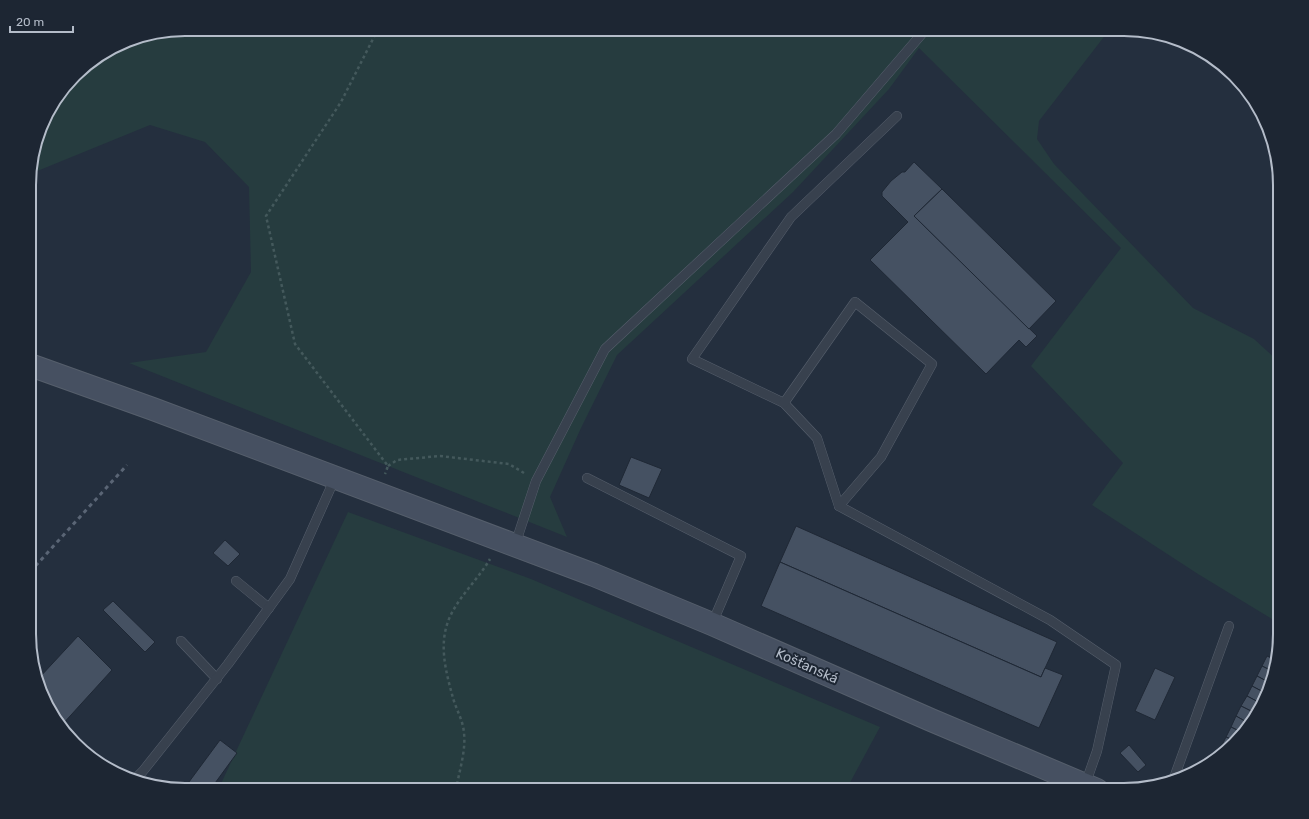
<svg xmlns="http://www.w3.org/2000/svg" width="1309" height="819" font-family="Rubik,sans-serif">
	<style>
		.green { fill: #263c3f }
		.building { fill: #455162; stroke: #1f2835 }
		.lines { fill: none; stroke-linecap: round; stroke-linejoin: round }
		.lane-casing { stroke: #565f6c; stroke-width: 10 }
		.secondary-casing { stroke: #565f6c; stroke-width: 24 }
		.path { stroke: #44595c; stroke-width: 2.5; stroke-dasharray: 3 3; stroke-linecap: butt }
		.lane { stroke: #38414e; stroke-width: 9 }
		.secondary { stroke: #465061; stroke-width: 22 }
		.rail { stroke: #5a6575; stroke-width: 3; stroke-dasharray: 4 4; stroke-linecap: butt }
		.labels { text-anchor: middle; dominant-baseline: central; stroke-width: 4; stroke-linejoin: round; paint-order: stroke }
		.street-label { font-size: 14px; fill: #b4bcc9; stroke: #1d2633 }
		.rim { fill: none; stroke: #b4bcc9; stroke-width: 2 }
	</style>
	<rect width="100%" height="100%" fill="#242f3e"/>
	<g class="green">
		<polygon points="185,29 1110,29 1039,121 1037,139 1054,164 1193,308 1254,339 1280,363 1280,624 1198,574 1092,505 1123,463 1031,366 1121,248 919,48 889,89 793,192 617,355 581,428 550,497 567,537 129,363 206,352 251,272 249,187 205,142 150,125 30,174 30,165 45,116 82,68 126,41"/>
		<polygon points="348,512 531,579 880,727 846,790 218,790"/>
	</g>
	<g class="building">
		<polygon points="914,162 942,189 914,216 1037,336 1026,347 1019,340 986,374 870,260 908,222 882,196 882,192 891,181 902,172 905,172"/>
		<polygon points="942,189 1056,301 1029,329 914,216"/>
		<polygon points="631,457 662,469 649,498 619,485"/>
		<polygon points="796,526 1057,642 1041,677 780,562"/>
		<polygon points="225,540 240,554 228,566 213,553"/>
		<polygon points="780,562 1041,677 1045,668 1063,675 1039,728 761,606"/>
		<polygon points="113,601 155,642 145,652 103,610"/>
		<polygon points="78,636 112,670 61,726 55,720 39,678"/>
		<polygon points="1267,656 1276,660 1274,672 1262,666"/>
		<polygon points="1262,666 1274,672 1272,684 1257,676"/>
		<polygon points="1155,668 1175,677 1155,720 1135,711"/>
		<polygon points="1257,676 1272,684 1267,694 1252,686"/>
		<polygon points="1252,686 1267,694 1262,704 1247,696"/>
		<polygon points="1247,696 1262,704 1257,714 1241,706"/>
		<polygon points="1241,706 1257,714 1250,724 1236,716"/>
		<polygon points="1236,716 1250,724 1241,732 1231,727"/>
		<polygon points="1231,727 1241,732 1233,740 1226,737"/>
		<polygon points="1226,737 1233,740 1224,748 1221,747"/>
		<polygon points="220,740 237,753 210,790 183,790"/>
		<polygon points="1129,745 1146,765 1138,772 1120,753"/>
		<polygon points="1221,747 1224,748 1216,756"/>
	</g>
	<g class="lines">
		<g class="lane-casing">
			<g id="lane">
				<polyline points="897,116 791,217 692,359 784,403 817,438 839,506 1050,620 1116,665 1097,751 1085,785"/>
				<polyline points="784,403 855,302 932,364 881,457 839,506"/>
				<polyline points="587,478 741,556 712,624"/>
				<polyline points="515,545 536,481 605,349 836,134 926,29"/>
				<polyline points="236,581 269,608"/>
				<polyline points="181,641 217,679"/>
				<polyline points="1174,778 1229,626"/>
				<polyline points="134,780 143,771 228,664 290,579 335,478"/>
			</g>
		</g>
		<g class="secondary-casing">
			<polyline id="secondary" points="30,365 153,409 594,575 712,624 931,720 1097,790"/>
		</g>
		<g class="path">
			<polyline points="378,29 341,102 266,216 295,344 388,466 385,474"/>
			<polyline points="388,466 397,460 440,456 509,464 524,473"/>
			<path d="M456,790C459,771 466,752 464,733C463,720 456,709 453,698C447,676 440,651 446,628C453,601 476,583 490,559"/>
		</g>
		<use href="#lane" class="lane"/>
		<use href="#secondary" class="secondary"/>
		<polyline class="rail" points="30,572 127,465"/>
	</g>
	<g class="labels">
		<g class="street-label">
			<text transform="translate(807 666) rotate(24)">Košťanská</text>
		</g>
	</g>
	<path d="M0 0H1309V819H0ZM185 36H1124A149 149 0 0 1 1273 185V634A149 149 0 0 1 1124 783H185A149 149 0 0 1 36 634V185A149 149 0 0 1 185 36Z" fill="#1d2633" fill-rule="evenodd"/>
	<path class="rim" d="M185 36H1124A149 149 0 0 1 1273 185V634A149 149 0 0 1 1124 783H185A149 149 0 0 1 36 634V185A149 149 0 0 1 185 36Z"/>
	<path d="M10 26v6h63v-6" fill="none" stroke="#b4bcc9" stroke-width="2"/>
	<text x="16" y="26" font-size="12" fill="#b4bcc9" stroke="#1d2633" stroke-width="3" paint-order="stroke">20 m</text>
</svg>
